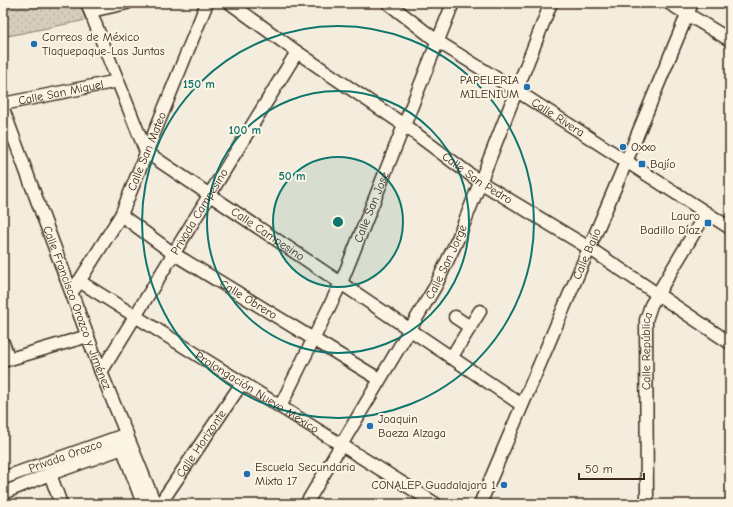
<svg xmlns="http://www.w3.org/2000/svg" width="733" height="507" font-family="'Comic Neue',sans-serif">
	<style>
		.park { fill: url(#park-dots); stroke: #887c6e }
		.lines { fill: none; stroke-linecap: round; stroke-linejoin: round }
		.minor-casing { stroke: #3b2a1e; stroke-width: 15 }
		.minor { stroke: #fcf5e5; stroke-width: 12 }
		.ring { fill: none; stroke: #0f766e; stroke-width: 2 }
		.poi-dot { fill: #1f6fb2; stroke: #fcf5e5; stroke-width: 1.5 }
		.labels { text-anchor: middle; dominant-baseline: central; stroke-width: 4; stroke-linejoin: round; paint-order: stroke }
		.poi-label { font-size: 12px; fill: #3b2a1e; stroke: #fcf5e5; text-anchor: start }
		.street-label { font-size: 12px; fill: #3b2a1e; stroke: #fcf5e5 }
		.centre { fill: #0f766e; stroke: #fcf5e5; stroke-width: 2 }
		.ring-label { font-size: 12px; text-anchor: middle; font-weight: bold; fill: #0f766e; stroke: #fcf5e5; stroke-width: 4; stroke-linejoin: round; paint-order: stroke }
	</style>
	<defs>
		<pattern id="park-dots" width="8" height="8" patternUnits="userSpaceOnUse"><rect width="8" height="8" fill="#d6cdbd"/><path d="M2 2h.1M6 6h.1" fill="none" stroke="#b9b0a2" stroke-width="1.8" stroke-linecap="round"/></pattern>
	</defs>
	<rect width="100%" height="100%" fill="#f4eddd"/>
	<filter id="ink" filterUnits="userSpaceOnUse"><feTurbulence type="fractalNoise" baseFrequency=".025" numOctaves="2"/><feDisplacementMap in="SourceGraphic" scale="8" xChannelSelector="R" yChannelSelector="G"/><feConvolveMatrix kernelMatrix="1 2 1 2 8 2 1 2 1" color-interpolation-filters="sRGB"/></filter>
	<g filter="url(#ink)">
		<polygon class="park" points="3,3 79,3 86,20 3,37"/>
		<g class="lines">
			<g class="minor-casing">
				<g id="minor">
					<path id="s1" d="M87,3L146,152L522,405"/>
					<path id="s2" d="M230,3L297,52L404,125L480,182L589,248L730,343"/>
					<path id="s3" d="M388,3L437,41L517,91L730,228"/>
					<polyline points="669,3 730,40"/>
					<polyline points="91,11 127,3"/>
					<path id="s4" d="M3,104L118,81"/>
					<path id="s5" d="M3,109L101,372L155,504"/>
					<path id="s6" d="M121,215L174,254L379,379"/>
					<path id="s7" d="M79,281L436,504"/>
					<path id="s8" d="M75,288L121,215L207,3"/>
					<polyline points="455,317 470,327"/>
					<polyline points="3,343 9,359"/>
					<polyline points="451,358 480,311"/>
					<polyline points="3,361 88,336"/>
					<path id="s9" d="M101,372L297,52"/>
					<path id="s10" d="M280,407L341,283L453,3"/>
					<polyline points="120,441 143,504"/>
					<polyline points="50,474 61,504"/>
					<path id="s11" d="M3,478L127,434"/>
					<polyline points="3,493 50,474 123,448"/>
					<path id="s12" d="M160,504L242,383"/>
					<path id="s13" d="M306,504L435,287L459,236L551,3"/>
					<path id="s14" d="M480,504L626,162L692,3"/>
					<path id="s15" d="M647,504L646,320L651,305L706,213"/>
				</g>
			</g>
			<use href="#minor" class="minor"/>
		</g>
	</g>
	<circle cx="338" cy="222" r="65" fill="#0f766e" fill-opacity=".12"/>
	<g class="ring">
		<circle cx="338" cy="222" r="65"/>
		<circle cx="338" cy="222" r="131"/>
		<circle cx="338" cy="222" r="196"/>
	</g>
	<g class="poi-dot">
		<circle cx="34" cy="44" r="4"/>
		<circle cx="527" cy="87" r="4"/>
		<circle cx="623" cy="147" r="4"/>
		<rect x="638" y="160" width="8" height="8" rx="2"/>
		<rect x="704" y="219" width="8" height="8" rx="2"/>
		<circle cx="370" cy="426" r="4"/>
		<circle cx="247" cy="474" r="4"/>
		<circle cx="504" cy="485" r="4"/>
	</g>
	<g class="labels">
		<g class="poi-label">
			<text x="42" y="37">Correos de México<tspan x="42" dy="14">Tlaquepaque-Las Juntas</tspan></text>
			<text x="519" y="80" text-anchor="end">PAPELERIA<tspan x="519" dy="14">MILENIUM</tspan></text>
			<text x="631" y="147">Oxxo</text>
			<text x="650" y="164">Bajío</text>
			<text x="700" y="216" text-anchor="end">Lauro<tspan x="700" dy="14">Badillo Díaz</tspan></text>
			<text x="378" y="419">Joaquin<tspan x="378" dy="14">Baeza Alzaga</tspan></text>
			<text x="255" y="467">Escuela Secundaria<tspan x="255" dy="14">Mixta 17</tspan></text>
			<text x="496" y="485" text-anchor="end">CONALEP Guadalajara 1</text>
		</g>
		<g class="street-label">
			<text stroke="none"><textPath href="#s4" startOffset="59">Calle San Miguel</textPath></text>
			<text stroke="none"><textPath href="#s3" startOffset="205">Calle Rivera</textPath></text>
			<text stroke="none"><textPath href="#s8" startOffset="155">Calle San Mateo</textPath></text>
			<text stroke="none"><textPath href="#s2" startOffset="303">Calle San Pedro</textPath></text>
			<text stroke="none"><textPath href="#s10" startOffset="220">Calle San José</textPath></text>
			<text stroke="none"><textPath href="#s9" startOffset="188">Privada Campesino</textPath></text>
			<text stroke="none"><textPath href="#s1" startOffset="307">Calle Campesino</textPath></text>
			<text stroke="none"><textPath href="#s14" startOffset="272">Calle Bajío</textPath></text>
			<text stroke="none"><textPath href="#s13" startOffset="280">Calle San Jorge</textPath></text>
			<text stroke="none"><textPath href="#s6" startOffset="153">Calle Obrero</textPath></text>
			<text stroke="none"><textPath href="#s5" startOffset="212">Calle Francisco Orozco y Jiménez</textPath></text>
			<text stroke="none"><textPath href="#s15" startOffset="153">Calle República</textPath></text>
			<text stroke="none"><textPath href="#s7" startOffset="210">Prolongación Nuevo México</textPath></text>
			<text stroke="none"><textPath href="#s12" startOffset="73">Calle Horizonte</textPath></text>
			<text stroke="none"><textPath href="#s11" startOffset="66">Privada Orozco</textPath></text>
		</g>
	</g>
	<circle cx="338" cy="222" r="6" class="centre"/>
	<g class="ring-label">
		<text x="199" y="88">150 m</text>
		<text x="245" y="134">100 m</text>
		<text x="292" y="180">50 m</text>
	</g>
	<rect width="733" height="507" fill="none" stroke="#fcf5e5" stroke-width="16"/>
	<rect x="8" y="8" width="717" height="491" fill="none" stroke="#3b2a1e" stroke-width="1.5" filter="url(#ink)"/>
	<path d="M579 473v6h65v-6" fill="none" stroke="#3b2a1e" stroke-width="2"/>
	<text x="585" y="473" font-size="12" fill="#3b2a1e" stroke="#fcf5e5" stroke-width="3" paint-order="stroke">50 m</text>
</svg>
